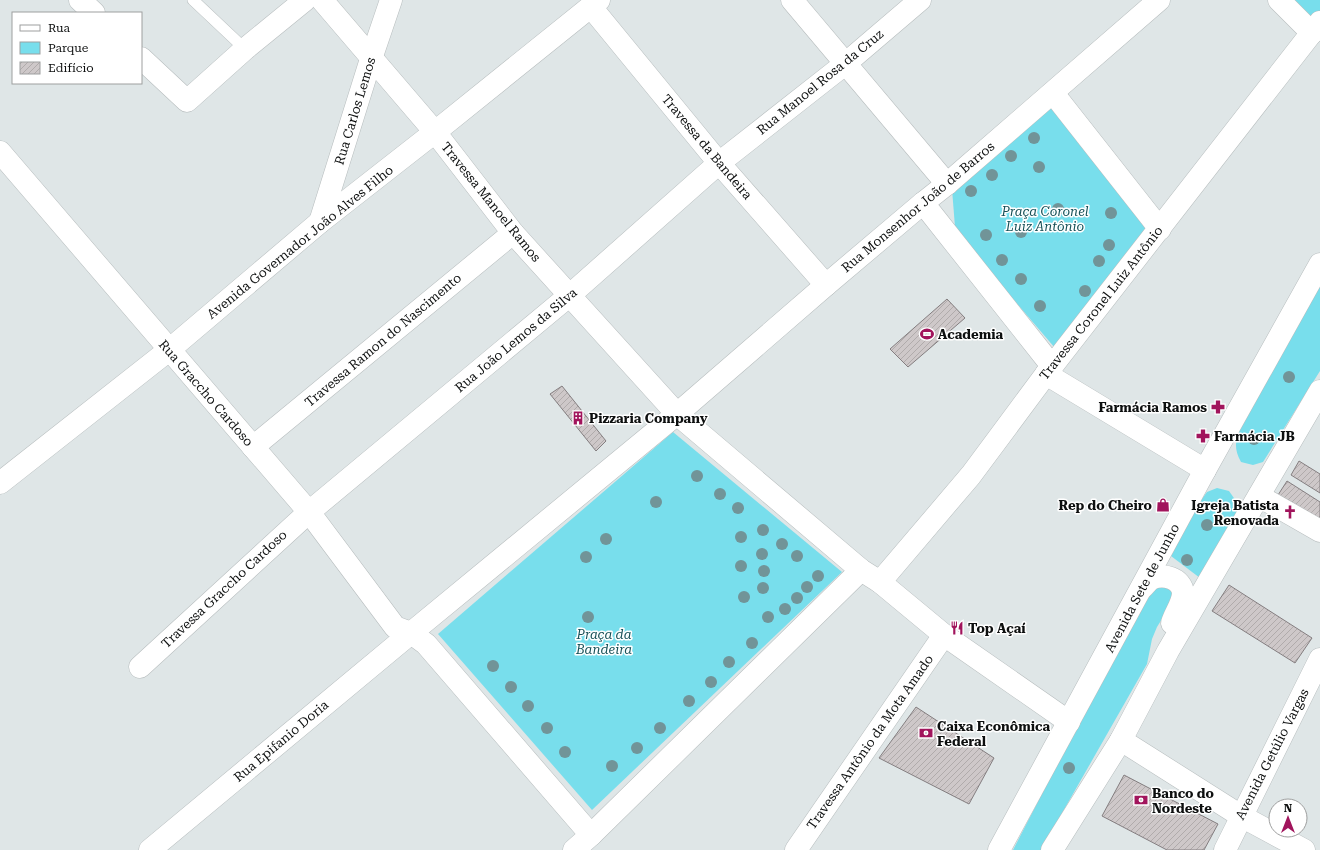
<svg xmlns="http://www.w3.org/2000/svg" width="1320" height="850" font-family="'Roboto Serif',serif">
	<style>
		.park { fill: #78deec }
		.building { fill: url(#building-hatch); stroke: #847e80 }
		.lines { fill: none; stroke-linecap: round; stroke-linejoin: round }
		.service-casing { stroke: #b7bdbe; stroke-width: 12 }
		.minor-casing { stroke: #b7bdbe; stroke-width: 23 }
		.tertiary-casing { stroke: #b7bdbe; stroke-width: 23 }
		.primary-casing { stroke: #b7bdbe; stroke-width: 23 }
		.service { stroke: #fff; stroke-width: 11 }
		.minor { stroke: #fff; stroke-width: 22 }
		.tertiary { stroke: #fff; stroke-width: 22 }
		.primary { stroke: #fff; stroke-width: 22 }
		.tree { fill: #719498 }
		.labels { text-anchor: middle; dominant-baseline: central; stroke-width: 3; stroke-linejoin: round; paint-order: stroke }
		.street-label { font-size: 13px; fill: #0d0f0f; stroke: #fff }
		.park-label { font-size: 13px; font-style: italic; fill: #175158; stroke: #fff }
		.poi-label { font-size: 13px; font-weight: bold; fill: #0d0f0f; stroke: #fff; text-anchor: start }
	</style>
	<defs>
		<pattern id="building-hatch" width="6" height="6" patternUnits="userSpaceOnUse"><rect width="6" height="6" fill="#cec8c9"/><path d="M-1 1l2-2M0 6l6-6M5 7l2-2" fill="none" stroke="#b0abab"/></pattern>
	</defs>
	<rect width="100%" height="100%" fill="#dfe6e7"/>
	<g class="park">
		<polygon points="1288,0 1320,0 1320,18 1312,18"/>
		<polygon points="1049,105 1103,168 1147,231 1055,348 1007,292 955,227 952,189"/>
		<path d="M1320,285V371L1263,462L1253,465L1241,462C1233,448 1236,440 1240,426Z"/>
		<polygon points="673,432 842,572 592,810 438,634"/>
		<polygon points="1217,488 1229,491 1236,501 1237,512 1200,578 1171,556 1191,514 1207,492"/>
		<polygon points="1151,587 1169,587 1176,596 1157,627 1152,639 1147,664 1041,850 1013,850 1134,615"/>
	</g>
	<g class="building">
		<polygon points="947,299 965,318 908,367 890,349"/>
		<polygon points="562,386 606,441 596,451 550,394"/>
		<polygon points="1299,461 1320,474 1320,493 1291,475"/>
		<polygon points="1287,481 1320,502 1320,521 1278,495"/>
		<polygon points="1229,585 1312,638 1295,663 1212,611"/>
		<polygon points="916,707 994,758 969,804 879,758"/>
		<polygon points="1124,775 1218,824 1204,850 1167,850 1102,816"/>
	</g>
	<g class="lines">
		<g class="service-casing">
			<polyline id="service" points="193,0 245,49"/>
		</g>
		<g class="minor-casing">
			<g id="minor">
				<polyline points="80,0 94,13"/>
				<polyline points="322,0 435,132 513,233 677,414 861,570 880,582 944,635 1069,722"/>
				<polyline points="792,0 947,184"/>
				<polyline points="1279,0 1312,33"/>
				<polyline points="591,7 719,163 826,285"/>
				<polyline points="141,58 187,101 245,49 305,0"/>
				<polyline points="1053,93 1160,229"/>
				<polyline points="0,152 309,512 395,627 411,633 426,644 591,835"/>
				<polyline points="923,203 1052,366"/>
				<polyline points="320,222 371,59 391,0"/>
				<polyline points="1046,374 1205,470"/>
				<polyline points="253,447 513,233"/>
				<polyline points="0,483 169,350 320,222 435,132 599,0"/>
				<polyline points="1259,496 1320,531"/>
				<polyline points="880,582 971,475 1046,374 1320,22"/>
				<polyline points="140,667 309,512 570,295 719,163 845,64 920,0"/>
				<polyline points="1121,740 1241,816 1304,850"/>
				<polyline points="150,850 411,633 677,414 826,285 923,203 947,184 1159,0"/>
				<polyline points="574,850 591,835 861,570"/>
				<polyline points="796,850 944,635"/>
			</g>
		</g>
		<g class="tertiary-casing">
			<polyline id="tertiary" points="1225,850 1320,659"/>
		</g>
		<g class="primary-casing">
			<g id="primary">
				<path d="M1142,588C1145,585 1148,581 1151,579C1163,573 1182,578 1183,593C1183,603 1175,613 1172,623"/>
				<polyline points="999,850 1205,470 1320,264"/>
				<polyline points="1052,850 1121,740 1168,651 1320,391"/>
			</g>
		</g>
		<use href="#service" class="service"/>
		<use href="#minor" class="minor"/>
		<use href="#tertiary" class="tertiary"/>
		<use href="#primary" class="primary"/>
	</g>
	<g class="tree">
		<circle cx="1034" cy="138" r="6"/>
		<circle cx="1011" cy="156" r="6"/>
		<circle cx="1039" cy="167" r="6"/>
		<circle cx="992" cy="175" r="6"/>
		<circle cx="971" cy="191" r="6"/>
		<circle cx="1058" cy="209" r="6"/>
		<circle cx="1111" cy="213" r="6"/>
		<circle cx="1021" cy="232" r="6"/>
		<circle cx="986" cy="235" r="6"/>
		<circle cx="1109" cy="245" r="6"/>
		<circle cx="1002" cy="260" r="6"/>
		<circle cx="1099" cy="261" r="6"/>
		<circle cx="1021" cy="279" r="6"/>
		<circle cx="1085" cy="291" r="6"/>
		<circle cx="1040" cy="306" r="6"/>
		<circle cx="1289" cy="377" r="6"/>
		<circle cx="1254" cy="439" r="6"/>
		<circle cx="697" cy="476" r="6"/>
		<circle cx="720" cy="494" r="6"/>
		<circle cx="656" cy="502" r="6"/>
		<circle cx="738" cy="508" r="6"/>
		<circle cx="1207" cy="525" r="6"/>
		<circle cx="763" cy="530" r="6"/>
		<circle cx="741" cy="537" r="6"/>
		<circle cx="606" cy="539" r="6"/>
		<circle cx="782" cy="544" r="6"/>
		<circle cx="762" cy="554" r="6"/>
		<circle cx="797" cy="556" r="6"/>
		<circle cx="586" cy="557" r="6"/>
		<circle cx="1187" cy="560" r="6"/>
		<circle cx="741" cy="566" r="6"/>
		<circle cx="764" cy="571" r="6"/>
		<circle cx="818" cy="576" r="6"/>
		<circle cx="807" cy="587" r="6"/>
		<circle cx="763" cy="588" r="6"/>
		<circle cx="744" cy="597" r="6"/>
		<circle cx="797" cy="598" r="6"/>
		<circle cx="785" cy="609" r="6"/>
		<circle cx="588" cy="617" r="6"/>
		<circle cx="768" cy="617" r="6"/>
		<circle cx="752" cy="643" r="6"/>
		<circle cx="729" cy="662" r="6"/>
		<circle cx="493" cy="666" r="6"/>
		<circle cx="711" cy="682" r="6"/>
		<circle cx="511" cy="687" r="6"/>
		<circle cx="689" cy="701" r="6"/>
		<circle cx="528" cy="706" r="6"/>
		<circle cx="547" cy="728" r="6"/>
		<circle cx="660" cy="728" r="6"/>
		<circle cx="637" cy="748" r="6"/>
		<circle cx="565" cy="752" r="6"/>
		<circle cx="612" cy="766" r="6"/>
		<circle cx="1069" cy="768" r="6"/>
	</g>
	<defs>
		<g id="stadium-bare" transform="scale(1.08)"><path d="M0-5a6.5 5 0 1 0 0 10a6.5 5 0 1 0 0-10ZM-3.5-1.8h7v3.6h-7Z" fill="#a1145c" stroke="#fff" stroke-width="2.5" paint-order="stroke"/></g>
		<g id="pharmacy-bare" transform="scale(1.08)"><path d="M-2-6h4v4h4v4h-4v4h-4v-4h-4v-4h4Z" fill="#a1145c" stroke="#fff" stroke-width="2.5" paint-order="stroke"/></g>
		<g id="building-bare" transform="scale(1.08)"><path d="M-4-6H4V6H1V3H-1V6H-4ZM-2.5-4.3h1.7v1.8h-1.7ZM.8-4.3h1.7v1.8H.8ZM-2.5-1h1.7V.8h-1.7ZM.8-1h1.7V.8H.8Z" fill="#a1145c" stroke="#fff" stroke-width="2.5" paint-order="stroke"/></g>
		<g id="shop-bare" transform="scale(1.08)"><path d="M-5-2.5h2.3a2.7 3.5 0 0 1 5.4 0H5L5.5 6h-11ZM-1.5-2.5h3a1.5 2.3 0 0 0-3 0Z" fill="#a1145c" stroke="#fff" stroke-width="2.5" paint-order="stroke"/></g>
		<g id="church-bare" transform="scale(1.08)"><path d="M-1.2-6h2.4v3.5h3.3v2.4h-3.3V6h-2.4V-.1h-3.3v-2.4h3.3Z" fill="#a1145c" stroke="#fff" stroke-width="2.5" paint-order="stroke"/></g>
		<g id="restaurant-bare" transform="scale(1.08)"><path d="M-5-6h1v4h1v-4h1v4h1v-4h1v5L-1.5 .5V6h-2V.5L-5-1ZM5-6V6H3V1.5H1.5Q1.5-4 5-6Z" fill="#a1145c" stroke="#fff" stroke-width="2.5" paint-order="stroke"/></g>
		<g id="bank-bare" transform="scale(1.08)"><path d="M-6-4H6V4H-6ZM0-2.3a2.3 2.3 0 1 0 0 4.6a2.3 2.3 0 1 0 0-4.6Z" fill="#a1145c" stroke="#fff" stroke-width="2.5" paint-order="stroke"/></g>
	</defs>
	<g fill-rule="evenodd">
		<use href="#stadium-bare" x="927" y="334"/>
		<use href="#pharmacy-bare" x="1218" y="407"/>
		<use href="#building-bare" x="578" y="418"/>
		<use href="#pharmacy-bare" x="1203" y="436"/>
		<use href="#shop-bare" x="1163" y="505"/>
		<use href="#church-bare" x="1290" y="512"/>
		<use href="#restaurant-bare" x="957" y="628"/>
		<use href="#bank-bare" x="926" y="733"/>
		<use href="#bank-bare" x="1141" y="800"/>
	</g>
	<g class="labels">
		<g class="street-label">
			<text transform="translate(820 82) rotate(-39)">Rua Manoel Rosa da Cruz</text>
			<text transform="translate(355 111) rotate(-73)">Rua Carlos Lemos</text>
			<text transform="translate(707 147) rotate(50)">Travessa da Bandeira</text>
			<text transform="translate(491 202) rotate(51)">Travessa Manoel Ramos</text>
			<text transform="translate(918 207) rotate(-40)">Rua Monsenhor João de Barros</text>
			<text transform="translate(300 242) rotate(-39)">Avenida Governador João Alves Filho</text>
			<text transform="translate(1101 303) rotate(-52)">Travessa Coronel Luiz Antônio</text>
			<text transform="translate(383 340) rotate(-40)">Travessa Ramon do Nascimento</text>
			<text transform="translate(516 340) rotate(-40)">Rua João Lemos da Silva</text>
			<text transform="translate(206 393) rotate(49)">Rua Graccho Cardoso</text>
			<text transform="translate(1142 588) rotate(-62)">Avenida Sete de Junho</text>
			<text transform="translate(224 589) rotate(-43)">Travessa Graccho Cardoso</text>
			<text transform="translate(281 741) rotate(-40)">Rua Epifanio Doria</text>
			<text transform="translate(870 742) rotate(-55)">Travessa Antônio da Mota Amado</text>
			<text transform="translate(1272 754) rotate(-63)">Avenida Getúlio Vargas</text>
		</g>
		<g class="park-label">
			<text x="1045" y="211">Praça Coronel<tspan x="1045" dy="15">Luiz Antônio</tspan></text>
			<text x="604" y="634">Praça da<tspan x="604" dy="15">Bandeira</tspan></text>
		</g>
		<g class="poi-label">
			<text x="938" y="334">Academia</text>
			<text x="1207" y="407" text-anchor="end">Farmácia Ramos</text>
			<text x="589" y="418">Pizzaria Company</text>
			<text x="1214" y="436">Farmácia JB</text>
			<text x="1152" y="505" text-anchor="end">Rep do Cheiro</text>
			<text x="1279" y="505" text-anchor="end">Igreja Batista<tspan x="1279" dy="15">Renovada</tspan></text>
			<text x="968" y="628">Top Açaí</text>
			<text x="937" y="726">Caixa Econômica<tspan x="937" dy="15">Federal</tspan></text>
			<text x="1152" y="793">Banco do<tspan x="1152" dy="15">Nordeste</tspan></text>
		</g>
	</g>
	<rect x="12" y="12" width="130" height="72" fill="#ffffff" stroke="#9e9f9f"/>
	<rect x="20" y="25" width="20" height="6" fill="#ffffff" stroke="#9e9f9f"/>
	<text x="48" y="32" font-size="12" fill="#0d0f0f">Rua</text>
	<rect x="20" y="42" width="20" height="12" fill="#78deec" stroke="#9e9f9f"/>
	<text x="48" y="52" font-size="12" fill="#0d0f0f">Parque</text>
	<rect x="20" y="62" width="20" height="12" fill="url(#building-hatch)" stroke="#9e9f9f"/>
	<text x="48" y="72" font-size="12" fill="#0d0f0f">Edifício</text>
	<g transform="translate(1288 818)"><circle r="19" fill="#ffffff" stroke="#9e9f9f"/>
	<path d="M0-3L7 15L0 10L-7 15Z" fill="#a1145c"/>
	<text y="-6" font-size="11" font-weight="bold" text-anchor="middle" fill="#0d0f0f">N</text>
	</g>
</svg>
